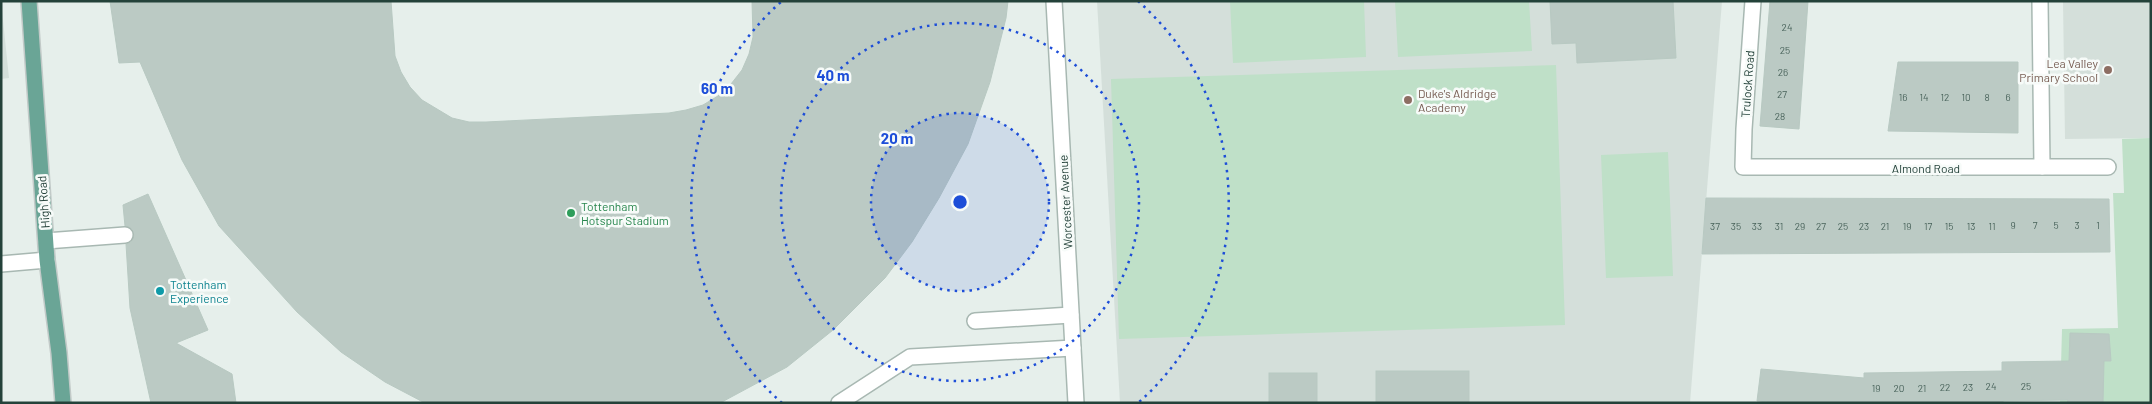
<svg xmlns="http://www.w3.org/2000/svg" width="2152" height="404" font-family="Barlow,sans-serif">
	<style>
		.built { fill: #d4dfda }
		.green { fill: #bfe0c8 }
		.building { fill: #bbcac4; stroke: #b8c9c2 }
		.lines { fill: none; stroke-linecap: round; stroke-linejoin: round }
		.minor-casing { stroke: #a8b8b2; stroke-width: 18 }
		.major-casing { stroke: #c2cac8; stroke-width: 18 }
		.minor { stroke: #fff; stroke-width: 15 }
		.major { stroke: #6aa596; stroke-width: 15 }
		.ring { fill: none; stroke: #1d4ed8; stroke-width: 2.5; stroke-dasharray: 2.5 5 }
		.education-dot { fill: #8d6e63; stroke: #f7fbf9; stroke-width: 2 }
		.leisure-dot { fill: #2e9e5b; stroke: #f7fbf9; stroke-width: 2 }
		.culture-dot { fill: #0f9aa8; stroke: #f7fbf9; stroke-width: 2 }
		.labels { text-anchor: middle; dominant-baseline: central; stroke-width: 5; stroke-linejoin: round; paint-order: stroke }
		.number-label { font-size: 10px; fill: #4a645c }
		.education-label { font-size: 12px; fill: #785e54; stroke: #f7fbf9; text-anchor: end }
		.street-label { font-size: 12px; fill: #24423a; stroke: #f7fbf9 }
		.leisure-label { font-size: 12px; fill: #27864d; stroke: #f7fbf9; text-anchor: start }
		.culture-label { font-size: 12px; fill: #0d838f; stroke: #f7fbf9; text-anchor: start }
		.centre { fill: #1d4ed8; stroke: #f7fbf9; stroke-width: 2.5 }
		.ring-label { font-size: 15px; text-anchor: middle; font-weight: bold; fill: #1d4ed8; stroke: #f7fbf9; stroke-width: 5; stroke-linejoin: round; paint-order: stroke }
	</style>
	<rect width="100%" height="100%" fill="#e6efeb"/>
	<g class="built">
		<polygon points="1,1 9,78 1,79"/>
		<polygon points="1097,1 1722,1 1690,403 1120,403"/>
		<polygon points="2063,1 2151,1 2151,138 2065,139"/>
	</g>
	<g class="green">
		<polygon points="1230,1 1364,1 1366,57 1233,63"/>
		<polygon points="1395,1 1529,1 1532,51 1398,57"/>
		<polygon points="1556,65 1565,325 1119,339 1111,79"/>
		<polygon points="2151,138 2151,403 2060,403 2062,329 2118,328 2113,193 2124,193 2122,139"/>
		<polygon points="1668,152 1673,276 1606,278 1601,155"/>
	</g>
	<g class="building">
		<polygon points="110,1 391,1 395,56 401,72 410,87 422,100 452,118 469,122 486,122 669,113 686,110 703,105 718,96 731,84 742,70 749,54 753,37 752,1 1008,1 1006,18 990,82 968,144 939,198 912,242 885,278 833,330 787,367 720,403 425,403 385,382 341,352 297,312 219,226 182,160 140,62 119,63"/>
		<polygon points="1550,1 1673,1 1676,58 1577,63 1576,43 1552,44"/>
		<polygon points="1770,1 1808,1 1799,129 1760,126"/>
		<polygon points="1898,62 2018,62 2018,133 1888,131"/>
		<polygon points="148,194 208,330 176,343 232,374 236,403 151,403 130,308 126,244 131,242 134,235 132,229 125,226 123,205"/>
		<polygon points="1706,198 2109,199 2110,252 1702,254"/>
		<polygon points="2070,333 2109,334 2111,361 2104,361 2103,403 2067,403 2068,400 2003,401 2003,403 1780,403 1757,401 1761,369 1864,378 1864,373 2002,371 2002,362 2069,361"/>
		<rect x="1376" y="371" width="93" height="32"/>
		<rect x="1269" y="373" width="48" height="30"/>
	</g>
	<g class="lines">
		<g class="minor-casing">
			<g id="minor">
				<polyline points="1054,1 1076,403"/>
				<polyline points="1753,1 1744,129 1743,167 2108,167"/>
				<polyline points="2040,1 2042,167"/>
				<polyline points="46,241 125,235"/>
				<polyline points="1,264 47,260"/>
				<polyline points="975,321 1071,315"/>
				<polyline points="839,403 910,357 1073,348"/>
			</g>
		</g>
		<g class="major-casing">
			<polyline id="major" points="29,1 47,260 59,353 63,403"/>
		</g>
		<use href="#minor" class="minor"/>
		<use href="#major" class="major"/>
	</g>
	<circle cx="960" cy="202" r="89" fill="#1d4ed8" fill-opacity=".12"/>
	<g class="ring">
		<circle cx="960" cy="202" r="89"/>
		<circle cx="960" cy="202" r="179"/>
		<path d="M782 403A268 268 0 0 1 782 1M1138 1A268 268 0 0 1 1138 403"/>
	</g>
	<g class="education-dot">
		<circle cx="2108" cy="70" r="5"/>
		<circle cx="1408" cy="100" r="5"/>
	</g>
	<circle class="leisure-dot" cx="571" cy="213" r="5"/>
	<circle class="culture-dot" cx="160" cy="291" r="5"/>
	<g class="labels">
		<g class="number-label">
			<text x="1787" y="27">24</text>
			<text x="1785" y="50">25</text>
			<text x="1783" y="72">26</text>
			<text x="1782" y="94">27</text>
			<text x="1903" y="97">16</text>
			<text x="1924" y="97">14</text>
			<text x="1945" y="97">12</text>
			<text x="1966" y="97">10</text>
			<text x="1987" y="97">8</text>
			<text x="2008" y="97">6</text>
			<text x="1780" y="116">28</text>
			<text x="2013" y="225">9</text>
			<text x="2035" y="225">7</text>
			<text x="2056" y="225">5</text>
			<text x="2077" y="225">3</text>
			<text x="2098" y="225">1</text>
			<text x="1715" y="226">37</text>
			<text x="1736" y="226">35</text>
			<text x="1757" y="226">33</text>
			<text x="1779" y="226">31</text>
			<text x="1800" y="226">29</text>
			<text x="1821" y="226">27</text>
			<text x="1843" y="226">25</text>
			<text x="1864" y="226">23</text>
			<text x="1885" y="226">21</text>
			<text x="1907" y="226">19</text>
			<text x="1928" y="226">17</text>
			<text x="1949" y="226">15</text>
			<text x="1971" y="226">13</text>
			<text x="1992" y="226">11</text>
			<text x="1991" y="386">24</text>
			<text x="2026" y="386">25</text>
			<text x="1945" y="387">22</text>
			<text x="1968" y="387">23</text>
			<text x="1876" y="388">19</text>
			<text x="1899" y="388">20</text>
			<text x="1922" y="388">21</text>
		</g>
		<g class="education-label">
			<text x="2098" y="63">Lea Valley<tspan x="2098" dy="14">Primary School</tspan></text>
			<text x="1418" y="93" text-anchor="start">Duke's Aldridge<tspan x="1418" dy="14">Academy</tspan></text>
		</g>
		<g class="street-label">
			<text transform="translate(1747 84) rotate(-86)">Trulock Road</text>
			<text x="1926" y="168">Almond Road</text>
			<text transform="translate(43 202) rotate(-94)">High Road</text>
			<text transform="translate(1065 202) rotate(-93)">Worcester Avenue</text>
		</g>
		<g class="leisure-label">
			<text x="581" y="206">Tottenham<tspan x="581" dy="14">Hotspur Stadium</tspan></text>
		</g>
		<g class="culture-label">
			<text x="170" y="284">Tottenham<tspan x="170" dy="14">Experience</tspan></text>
		</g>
	</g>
	<circle cx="960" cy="202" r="8" class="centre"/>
	<g class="ring-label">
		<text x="833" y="81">40 m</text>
		<text x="717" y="94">60 m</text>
		<text x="897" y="144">20 m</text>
	</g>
	<rect width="2152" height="404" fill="none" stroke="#24423a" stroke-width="5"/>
</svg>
